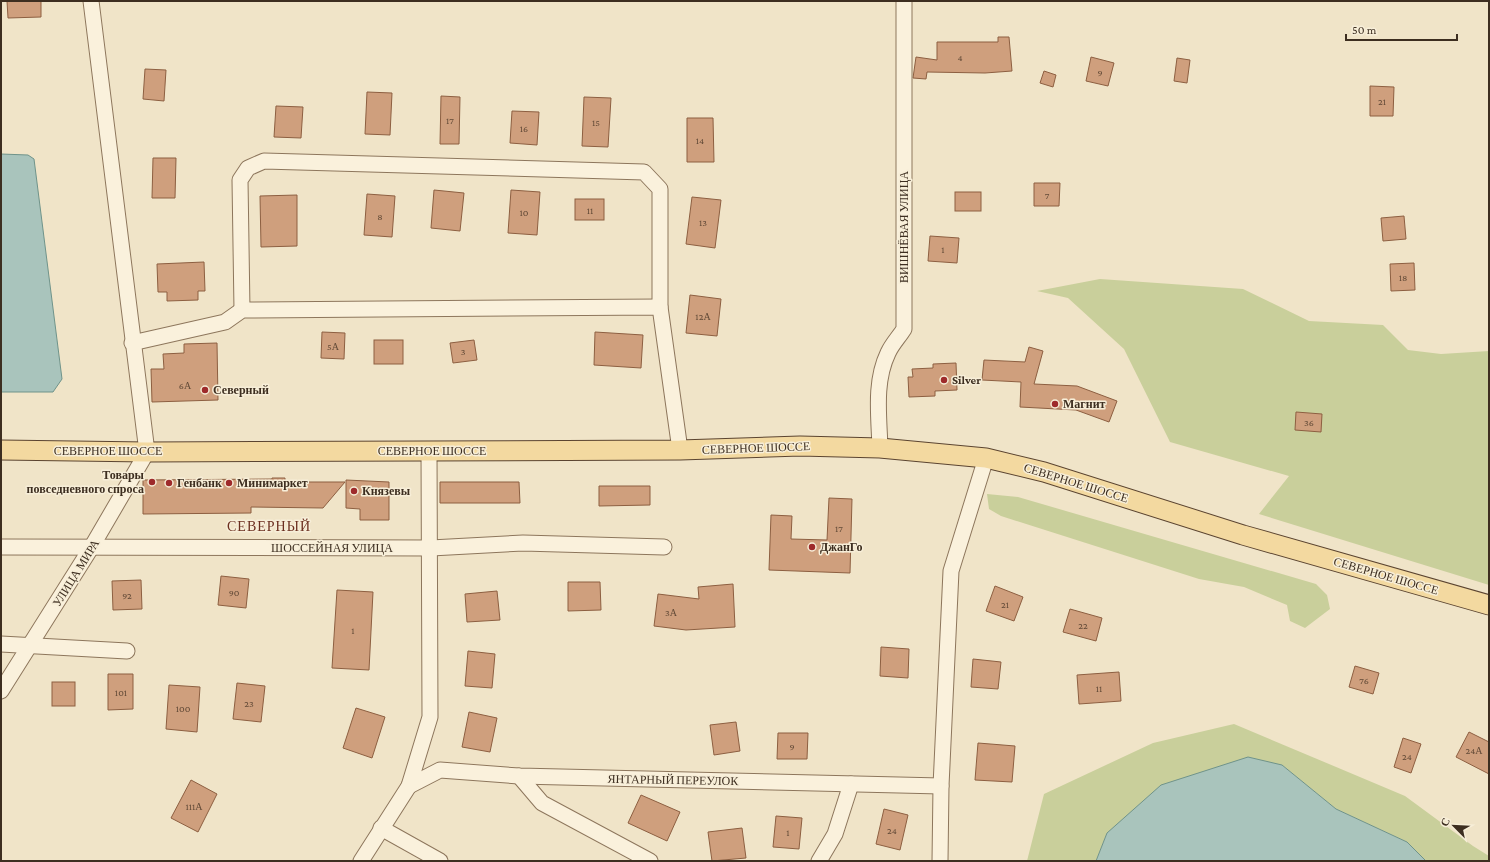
<svg xmlns="http://www.w3.org/2000/svg" width="1490" height="862" font-family="'Crimson Pro',serif">
	<style>
		.green { fill: #c9cf9b }
		.water { fill: #a9c4bc; stroke: #6f938a }
		.building { fill: #cf9f7d; stroke: #8d5f41 }
		.lines { fill: none; stroke-linecap: round; stroke-linejoin: round }
		.minor-casing { stroke: #8d765c; stroke-width: 17 }
		.major-casing { stroke: #5b4430; stroke-width: 21 }
		.minor { stroke: #faf1dc; stroke-width: 15 }
		.major { stroke: #f3d9a0; stroke-width: 19 }
		.poi-dot { fill: #9e2a2b; stroke: #f7eed8; stroke-width: 1.5 }
		.labels { text-anchor: middle; dominant-baseline: central; stroke-width: 3; stroke-linejoin: round; paint-order: stroke }
		.number-label { font-size: 10px; fill: #624a37 }
		.street-label { font-size: 12px; fill: #3d2e20; stroke: #f7eed8 }
		.poi-label { font-size: 12px; font-weight: bold; fill: #3d2e20; stroke: #f7eed8; text-anchor: start }
		.quarter-label { font-size: 14px; letter-spacing: 1px; fill: #6b2e1e; stroke: #f7eed8 }
	</style>
	<rect width="100%" height="100%" fill="#f0e4c8"/>
	<g class="green">
		<polygon points="1100,279 1243,289 1309,321 1383,325 1408,350 1441,354 1489,351 1489,585 1259,514 1289,476 1170,442 1124,349 1068,298 1037,291"/>
		<polygon points="987,494 1018,497 1316,584 1327,595 1330,609 1305,628 1290,621 1287,605 1244,587 1199,579 1001,516 989,509"/>
		<polygon points="1234,724 1405,796 1473,846 1489,856 1489,861 1426,861 1407,842 1336,809 1282,765 1107,833 1096,861 1027,861 1044,794 1153,743"/>
	</g>
	<g class="water">
		<polygon points="1,154 28,155 34,159 62,379 53,392 1,392"/>
		<polygon points="1248,757 1282,765 1336,809 1407,842 1426,861 1096,861 1107,833 1161,785"/>
	</g>
	<g class="building">
		<polygon points="7,1 41,1 41,17 8,18"/>
		<polygon points="998,37 1009,37 1012,71 985,73 927,72 926,79 913,78 916,57 937,60 937,42 998,42"/>
		<polygon points="1091,57 1114,63 1108,86 1086,81"/>
		<polygon points="1177,58 1190,60 1187,83 1174,81"/>
		<polygon points="145,69 166,70 164,101 143,99"/>
		<polygon points="1044,71 1056,75 1053,87 1040,83"/>
		<polygon points="1370,86 1394,87 1393,116 1370,116"/>
		<polygon points="367,92 392,93 390,135 365,134"/>
		<polygon points="441,96 460,97 459,144 440,144"/>
		<polygon points="584,97 611,98 608,147 582,146"/>
		<polygon points="276,106 303,107 301,138 274,137"/>
		<polygon points="512,111 539,112 537,145 510,143"/>
		<polygon points="687,118 713,118 714,162 687,162"/>
		<polygon points="153,158 176,158 175,198 152,198"/>
		<polygon points="1034,183 1060,183 1059,206 1034,206"/>
		<polygon points="434,190 464,193 460,231 431,228"/>
		<polygon points="511,190 540,192 537,235 508,233"/>
		<rect x="955" y="192" width="26" height="19"/>
		<polygon points="367,194 395,196 392,237 364,235"/>
		<polygon points="297,195 297,246 261,247 260,196"/>
		<polygon points="692,197 721,200 715,248 686,244"/>
		<rect x="575" y="199" width="29" height="21"/>
		<polygon points="1404,216 1406,239 1383,241 1381,218"/>
		<polygon points="930,236 959,238 957,263 928,261"/>
		<polygon points="204,262 205,291 198,291 198,300 167,301 167,292 158,292 157,264"/>
		<polygon points="1414,263 1415,290 1391,291 1390,264"/>
		<polygon points="690,295 721,299 717,336 686,333"/>
		<polygon points="322,332 345,333 344,359 321,358"/>
		<polygon points="595,332 643,335 641,368 594,365"/>
		<rect x="374" y="340" width="29" height="24"/>
		<polygon points="474,340 477,360 453,363 450,343"/>
		<polygon points="217,343 218,400 152,402 151,369 164,369 163,354 184,353 184,344"/>
		<polygon points="1029,347 1043,351 1034,384 1077,386 1117,401 1109,422 1076,410 1020,407 1021,382 982,380 984,360 1025,362"/>
		<polygon points="956,363 957,390 935,391 935,396 909,397 908,377 913,377 912,369 933,368 933,364"/>
		<polygon points="1296,412 1322,414 1321,432 1295,430"/>
		<polygon points="272,478 285,478 285,482 345,482 323,508 251,507 251,513 143,514 143,480 272,479"/>
		<polygon points="346,480 389,482 389,520 360,520 360,509 346,508"/>
		<polygon points="440,482 519,482 520,503 440,503"/>
		<polygon points="599,486 650,486 650,505 599,506"/>
		<polygon points="829,498 852,499 850,573 769,570 771,515 792,516 791,539 827,540"/>
		<polygon points="221,576 249,579 246,608 218,605"/>
		<polygon points="141,580 142,609 113,610 112,581"/>
		<polygon points="568,582 600,582 601,610 568,611"/>
		<polygon points="733,584 735,627 686,630 654,626 658,594 699,599 698,587"/>
		<polygon points="995,586 1023,597 1014,621 986,611"/>
		<polygon points="337,590 373,592 369,670 332,668"/>
		<polygon points="497,591 500,620 467,622 465,594"/>
		<polygon points="1070,609 1102,618 1096,641 1063,632"/>
		<polygon points="881,647 909,649 908,678 880,676"/>
		<polygon points="468,651 495,654 492,688 465,686"/>
		<polygon points="973,659 1001,662 998,689 971,687"/>
		<polygon points="1355,666 1379,673 1373,694 1349,687"/>
		<polygon points="1119,672 1121,701 1079,704 1077,675"/>
		<polygon points="108,674 133,674 133,709 108,710"/>
		<rect x="52" y="682" width="23" height="24"/>
		<polygon points="237,683 265,686 261,722 233,719"/>
		<polygon points="169,685 200,687 197,732 166,729"/>
		<polygon points="356,708 385,717 372,758 343,748"/>
		<polygon points="469,712 497,718 490,752 462,747"/>
		<polygon points="736,722 740,751 714,755 710,725"/>
		<polygon points="1469,732 1489,742 1489,774 1456,757"/>
		<polygon points="778,733 808,733 807,759 777,759"/>
		<polygon points="1403,738 1421,744 1411,773 1394,767"/>
		<polygon points="978,743 1015,746 1012,782 975,780"/>
		<polygon points="191,780 217,794 198,832 171,818"/>
		<polygon points="641,795 680,812 667,841 628,823"/>
		<polygon points="884,809 908,815 900,850 876,844"/>
		<polygon points="776,816 802,818 799,849 773,847"/>
		<polygon points="742,828 746,858 712,861 708,832"/>
	</g>
	<g class="lines">
		<g class="minor-casing">
			<g id="minor">
				<polyline points="242,310 240,180 248,168 264,161 644,172 660,189 660,307"/>
				<polyline points="132,343 225,322 242,310 660,307 680,450"/>
				<path d="M880,448C879,416 874,382 888,353C892,344 899,337 904,329V1"/>
				<polyline points="1,547 431,548 523,543 664,547"/>
				<polyline points="1,644 127,651"/>
				<polyline points="1,691 91,548 147,452 91,1"/>
				<polyline points="519,776 542,803 650,861"/>
				<polyline points="409,786 440,770 519,776 941,786"/>
				<polyline points="381,828 440,861"/>
				<polyline points="361,861 409,786 430,717 429,450"/>
				<polyline points="819,861 835,834 851,784"/>
				<polyline points="940,861 941,786 951,571 986,458"/>
			</g>
		</g>
		<g class="major-casing">
			<polyline id="major" points="1,450 147,452 680,450 800,446 880,448 986,458 1044,472 1243,535 1489,605"/>
		</g>
		<use href="#minor" class="minor"/>
		<use href="#major" class="major"/>
	</g>
	<g class="poi-dot">
		<circle cx="944" cy="380" r="4"/>
		<circle cx="205" cy="390" r="4"/>
		<circle cx="1055" cy="404" r="4"/>
		<circle cx="152" cy="482" r="4"/>
		<circle cx="169" cy="483" r="4"/>
		<circle cx="229" cy="483" r="4"/>
		<circle cx="354" cy="491" r="4"/>
		<circle cx="812" cy="547" r="4"/>
	</g>
	<g class="labels">
		<g class="number-label">
			<text x="960" y="57">4</text>
			<text x="1100" y="72">9</text>
			<text x="1382" y="101">21</text>
			<text x="450" y="120">17</text>
			<text x="596" y="122">15</text>
			<text x="524" y="128">16</text>
			<text x="700" y="140">14</text>
			<text x="1047" y="195">7</text>
			<text x="590" y="210">11</text>
			<text x="524" y="212">10</text>
			<text x="380" y="216">8</text>
			<text x="703" y="222">13</text>
			<text x="943" y="249">1</text>
			<text x="1403" y="277">18</text>
			<text x="703" y="316">12А</text>
			<text x="333" y="346">5А</text>
			<text x="463" y="351">3</text>
			<text x="185" y="385">6А</text>
			<text x="1309" y="422">36</text>
			<text x="839" y="528">17</text>
			<text x="234" y="592">90</text>
			<text x="127" y="595">92</text>
			<text x="1005" y="604">21</text>
			<text x="671" y="612">3А</text>
			<text x="1083" y="625">22</text>
			<text x="353" y="630">1</text>
			<text x="1364" y="680">76</text>
			<text x="1099" y="688">11</text>
			<text x="121" y="692">101</text>
			<text x="249" y="703">23</text>
			<text x="183" y="708">100</text>
			<text x="792" y="746">9</text>
			<text x="1474" y="750">24А</text>
			<text x="1407" y="756">24</text>
			<text x="194" y="806">111А</text>
			<text x="892" y="830">24</text>
			<text x="788" y="832">1</text>
		</g>
		<g class="street-label">
			<text transform="translate(904 227) rotate(-90)">ВИШНЁВАЯ УЛИЦА</text>
			<text transform="translate(756 448) rotate(-2)">СЕВЕРНОЕ ШОССЕ</text>
			<text x="108" y="451">СЕВЕРНОЕ ШОССЕ</text>
			<text x="432" y="451">СЕВЕРНОЕ ШОССЕ</text>
			<text transform="translate(1076 483) rotate(17)">СЕВЕРНОЕ ШОССЕ</text>
			<text x="332" y="548">ШОССЕЙНАЯ УЛИЦА</text>
			<text transform="translate(76 573) rotate(-58)">УЛИЦА МИРА</text>
			<text transform="translate(1386 576) rotate(16)">СЕВЕРНОЕ ШОССЕ</text>
			<text transform="translate(673 780) rotate(1)">ЯНТАРНЫЙ ПЕРЕУЛОК</text>
		</g>
		<g class="poi-label">
			<text x="952" y="380">Silver</text>
			<text x="213" y="390">Северный</text>
			<text x="1063" y="404">Магнит</text>
			<text x="144" y="475" text-anchor="end">Товары<tspan x="144" dy="14">повседневного спроса</tspan></text>
			<text x="177" y="483">Генбанк</text>
			<text x="237" y="483">Минимаркет</text>
			<text x="362" y="491">Князевы</text>
			<text x="820" y="547">ДжанГо</text>
		</g>
		<g class="quarter-label">
			<text x="269" y="526">СЕВЕРНЫЙ</text>
		</g>
	</g>
	<rect width="1490" height="862" fill="none" stroke="#3d2e20" stroke-width="4"/>
	<g transform="translate(1454 826) rotate(294)" stroke="#f7eed8" stroke-width="3" paint-order="stroke">
	<path d="M0-3L7 15L0 10L-7 15Z" fill="#3d2e20"/>
	<text y="-6" font-size="11" font-weight="bold" text-anchor="middle" fill="#3d2e20">С</text>
	</g>
	<path d="M1346 34v6h111v-6" fill="none" stroke="#3d2e20" stroke-width="2"/>
	<text x="1352" y="34" font-size="12" fill="#3d2e20" stroke="#f7eed8" stroke-width="3" paint-order="stroke">50 m</text>
</svg>
